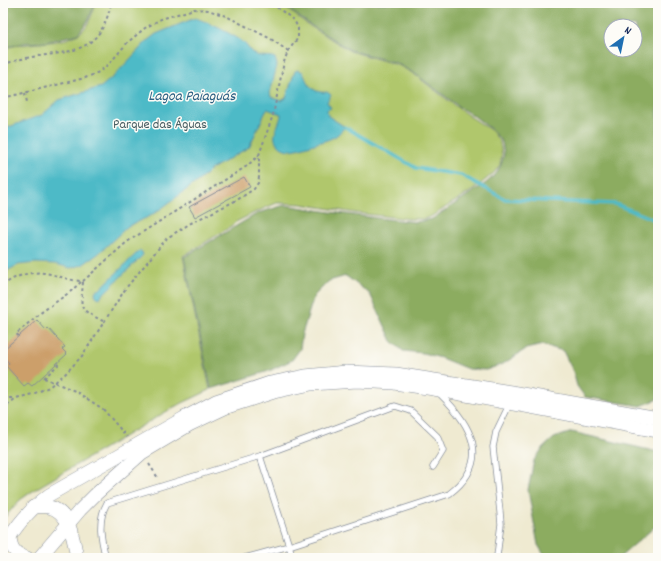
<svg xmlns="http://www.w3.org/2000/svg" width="661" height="561" font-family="Dekko,sans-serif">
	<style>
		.green { fill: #b0c76c; stroke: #667b65 }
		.forest { fill: #8cac60; stroke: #546e5f; fill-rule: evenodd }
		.water { fill: #4dbac7; stroke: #347492 }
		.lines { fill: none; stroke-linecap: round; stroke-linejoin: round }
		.stream { stroke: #4dbac7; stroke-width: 3.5 }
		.building { fill: #cc9f6b }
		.service-casing { stroke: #858c98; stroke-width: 7 }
		.tertiary-casing { stroke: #858c98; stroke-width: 14 }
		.path { stroke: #858c98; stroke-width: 2; stroke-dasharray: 3 3; stroke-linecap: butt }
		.service { stroke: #fff; stroke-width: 5.5 }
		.tertiary { stroke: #fff; stroke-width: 13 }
		.path-bridge { stroke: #858c98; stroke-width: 2; stroke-dasharray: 3 3; stroke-linecap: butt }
		.labels { text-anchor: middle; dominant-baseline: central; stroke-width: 3; stroke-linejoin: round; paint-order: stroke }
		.park-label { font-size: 14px; fill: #485d62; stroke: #fdfcf7 }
		.water-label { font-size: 15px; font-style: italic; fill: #2c6083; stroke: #fdfcf7 }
	</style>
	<rect width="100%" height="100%" fill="#fdfcf7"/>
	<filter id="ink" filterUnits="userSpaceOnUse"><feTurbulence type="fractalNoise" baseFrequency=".025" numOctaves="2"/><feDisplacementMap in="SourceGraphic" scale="8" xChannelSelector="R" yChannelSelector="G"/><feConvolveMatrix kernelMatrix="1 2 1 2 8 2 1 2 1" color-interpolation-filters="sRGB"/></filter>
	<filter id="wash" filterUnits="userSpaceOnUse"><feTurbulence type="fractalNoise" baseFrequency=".012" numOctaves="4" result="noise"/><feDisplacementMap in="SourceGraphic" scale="16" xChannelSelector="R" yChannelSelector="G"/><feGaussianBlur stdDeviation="0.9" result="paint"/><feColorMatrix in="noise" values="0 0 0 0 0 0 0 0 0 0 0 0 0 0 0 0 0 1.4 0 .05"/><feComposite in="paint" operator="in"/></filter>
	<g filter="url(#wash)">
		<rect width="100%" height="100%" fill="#efead1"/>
		<path class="green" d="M96,3H279L310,26L350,51L398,65L414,74L462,111L492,131L500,142L502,154L500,165L494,173L473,190L432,216L424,219H409L355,213L301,204L277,203L256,212L236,222L227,229L183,256L210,390L174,407L37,488L20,500L3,519V49C25,40 69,47 84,29C90,22 93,11 96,3Z"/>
		<g class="forest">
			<polygon points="3,3 96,3 87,22 78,34 46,42 24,43 3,48"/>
			<path d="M280,3H658V399L641,406L585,397L577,386L573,371L563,351L543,345L526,349L503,364L486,370L468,369L441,358L423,353L403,351L392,341L370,294L346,276L329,281L314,296L302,334L300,349L292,360L269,371L211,389L184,257L258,213L285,205L330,212L377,218L416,222L432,219L486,183L496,174L501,165L504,154L502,142L492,130L474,116L462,109L414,73L396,63L350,50L312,26ZM611,26H635V50H611Z"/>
			<polygon points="572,432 658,452 658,524 619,558 546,558 538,545 528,490 534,460 543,448 554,438"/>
		</g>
		<g class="water">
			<path d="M195,18C204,20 236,36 243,42C248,46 249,51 254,54C261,58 269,55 275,58L277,65L270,93L271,97L281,101L286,98L295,71L298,70L303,72C307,84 313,94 327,92L331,95L327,102L331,108L327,110L328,116L345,127C342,130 338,135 334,137C327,141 319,142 311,145C300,148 285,155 277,143C270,135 281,123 281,114L267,109L249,147L210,170L202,178L158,211L146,218L128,226L98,254L82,265L71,268L55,264L36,263L18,265L3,273V129L42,115L59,100L101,87L114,76L148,40L156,34Z"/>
			<polygon points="139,251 142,252 143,255 141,257 99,298 96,296 95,293 96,290 99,290"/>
		</g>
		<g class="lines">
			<polyline class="stream" points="345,127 416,168 461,175 505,199 615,204 658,221"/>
		</g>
		<g id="blocks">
			<g class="building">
				<polygon points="244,177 250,187 195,217 189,207"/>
				<polygon points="37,320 46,330 48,328 65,347 62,349 67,354 32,386 28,383 24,386 6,366 9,363 3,356 3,350"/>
			</g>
		</g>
	</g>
	<g filter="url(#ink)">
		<use href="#blocks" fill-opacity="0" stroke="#858c98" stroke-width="1"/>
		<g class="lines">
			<g class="service-casing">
				<g id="service">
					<polyline points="260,456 293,558"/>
					<path d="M106,558C101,540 97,520 107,503L260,456L395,406L411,411L437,436L443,451L433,467"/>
					<path d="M245,558L289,546L449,494C493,461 471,424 439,393"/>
					<polyline points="495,558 497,556 501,524 500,512 493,447 496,432 510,403"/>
				</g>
			</g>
			<g class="tertiary-casing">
				<g id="tertiary">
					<path d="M33,507C38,507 43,506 49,507C70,511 74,541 77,558"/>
					<path d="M10,535C10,548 15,554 27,558"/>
					<path d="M3,547C17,525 28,511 49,495L184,418L216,401L270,383L305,376L346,372L396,374L511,392L658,418"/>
					<polyline points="39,558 80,510 96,494 142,453 189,425 227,407 274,392 311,384 357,381 394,383 434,389 658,431"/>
				</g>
			</g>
			<g class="path">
				<path d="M3,65C49,45 98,69 111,3"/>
				<polyline points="25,93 27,102"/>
				<polyline points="3,98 85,78 99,72 109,64 128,42 145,28 161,19 194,9 208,10 226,16 271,39 288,51"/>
				<path d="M83,282C81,310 77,308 103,321"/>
				<path d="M3,286C13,276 31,271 45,273C58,275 69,281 83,281L127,242L247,166L259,155"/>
				<polyline points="19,336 16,334 39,314 70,292 82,281"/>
				<polyline points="44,378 58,365 57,364"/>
				<polyline points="3,398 15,398"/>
				<polyline points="3,409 16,398 33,394 49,387 65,374 82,356 126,288 167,238 191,223 237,200 254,189 258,183 259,177 259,155 273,115 284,62 288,51 298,38 298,28 295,22 290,17 271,3"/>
				<polyline points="103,409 127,437"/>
				<polyline points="149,464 158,478"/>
			</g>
			<use href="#service" class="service"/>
			<use href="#tertiary" class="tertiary"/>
			<polyline class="path-bridge" points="44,378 75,391 103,409"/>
		</g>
	</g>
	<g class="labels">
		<g class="park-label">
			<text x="160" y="125">Parque das Águas</text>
		</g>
		<g class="water-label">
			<text x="192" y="97">Lagoa Paiaguás</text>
		</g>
	</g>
	<rect width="661" height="561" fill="none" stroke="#fdfcf7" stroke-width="16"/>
	<g transform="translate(623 38) rotate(33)"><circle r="19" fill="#fdfcf7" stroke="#a3aaba"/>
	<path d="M0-3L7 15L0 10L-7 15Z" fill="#1f6fb2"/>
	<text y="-6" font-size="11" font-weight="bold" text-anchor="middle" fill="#1b2f5e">N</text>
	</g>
</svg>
